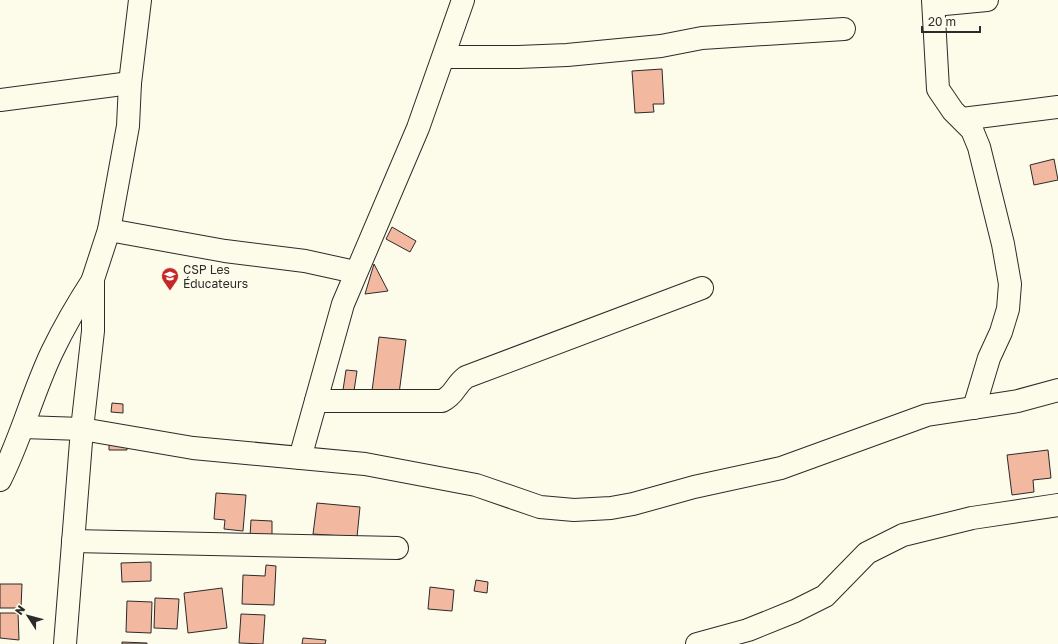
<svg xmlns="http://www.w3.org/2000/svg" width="1058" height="644" font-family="'Golos Text',sans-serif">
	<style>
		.building { fill: #f2b8a0; stroke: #2b2b2b }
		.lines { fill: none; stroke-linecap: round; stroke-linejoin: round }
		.minor-casing { stroke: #2b2b2b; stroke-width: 24 }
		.minor { stroke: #fdfbea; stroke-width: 22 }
		.labels { text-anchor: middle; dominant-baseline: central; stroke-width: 3; stroke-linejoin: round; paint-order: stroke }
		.poi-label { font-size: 12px; fill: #2b2b2b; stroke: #fdfbea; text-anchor: start }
	</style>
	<rect width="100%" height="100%" fill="#fdfbea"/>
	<g class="building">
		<polygon points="662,69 664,104 653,104 654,112 635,113 632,71"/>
		<polygon points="1054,159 1058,180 1034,185 1030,165"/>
		<polygon points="392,227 416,241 410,252 386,239"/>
		<polygon points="374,264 388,291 365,294"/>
		<polygon points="379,337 406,340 399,394 372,391"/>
		<polygon points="346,370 357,371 354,391 343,390"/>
		<polygon points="112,403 123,404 123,413 111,412"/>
		<polygon points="109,442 127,445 127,450 109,450"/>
		<polygon points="1048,450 1051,478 1033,480 1034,492 1012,495 1007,455"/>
		<polygon points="216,493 246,495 243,531 224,529 225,520 214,519"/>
		<polygon points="317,503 360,507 357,537 313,534"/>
		<polygon points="251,520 272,521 272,537 250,536"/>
		<polygon points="151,562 151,581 122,582 121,563"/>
		<polygon points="266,565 276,566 274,605 242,604 243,575 265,576"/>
		<polygon points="476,580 488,582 487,593 474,591"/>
		<polygon points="0,584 22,584 21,608 0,608"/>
		<polygon points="430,587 454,590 452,611 428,609"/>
		<polygon points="222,588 227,628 188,633 184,593"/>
		<polygon points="155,598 179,599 177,629 154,628"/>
		<polygon points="127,601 152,602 151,633 126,632"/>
		<polygon points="0,613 18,613 19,640 0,638"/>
		<polygon points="241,614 265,615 263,644 239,643"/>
		<polygon points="303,638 326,640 325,644 302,644"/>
		<polygon points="122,642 147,643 147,644 122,644"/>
	</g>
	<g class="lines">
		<g class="minor-casing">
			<g id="minor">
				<polyline points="933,0 938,89 953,111 972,130 979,147 1003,244 1010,284 1008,309 1001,332 989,358 974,408"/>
				<polyline points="934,5 987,0"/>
				<polyline points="444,57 518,57 567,55 661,46 702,38 844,29"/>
				<polyline points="0,100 130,83"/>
				<polyline points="962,119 1058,107"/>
				<polyline points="109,230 225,251 305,261 355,272"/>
				<path d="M316,401H442C456,394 454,386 466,377L702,288"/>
				<polyline points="23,427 82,429 193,448 365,464 476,485 540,507 574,510 611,508 633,504 694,487 781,468 927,415 1018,401 1058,390"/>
				<polyline points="300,458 343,304 418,128 463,0"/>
				<path d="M0,480C21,439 32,394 52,352C64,327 78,303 93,280"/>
				<polyline points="73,541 397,548"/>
				<polyline points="65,644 82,429 93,331 93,279 109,230 128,126 130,83 140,0"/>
				<polyline points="697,644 748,630 795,611 825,596 867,553 903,535 972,518 1058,505"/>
			</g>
		</g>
		<use href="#minor" class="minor"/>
	</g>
	<defs>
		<g id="school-pin" transform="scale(0.9)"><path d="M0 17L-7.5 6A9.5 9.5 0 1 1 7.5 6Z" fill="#c62828" stroke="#fdfbea"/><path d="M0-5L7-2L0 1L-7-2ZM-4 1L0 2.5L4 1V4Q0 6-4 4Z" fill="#fff"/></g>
	</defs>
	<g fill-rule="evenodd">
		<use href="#school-pin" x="170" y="276"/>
	</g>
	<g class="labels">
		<g class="poi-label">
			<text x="183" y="269">CSP Les<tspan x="183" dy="14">Éducateurs</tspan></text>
		</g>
	</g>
	<g transform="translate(28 616) rotate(306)" stroke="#fdfbea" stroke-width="3" paint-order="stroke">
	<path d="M0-3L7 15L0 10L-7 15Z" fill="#2b2b2b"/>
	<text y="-6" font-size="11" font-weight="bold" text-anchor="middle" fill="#2b2b2b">N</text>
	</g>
	<path d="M922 26v6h58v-6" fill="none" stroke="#2b2b2b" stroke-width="2"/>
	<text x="928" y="26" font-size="12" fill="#2b2b2b" stroke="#fdfbea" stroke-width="3" paint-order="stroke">20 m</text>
</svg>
